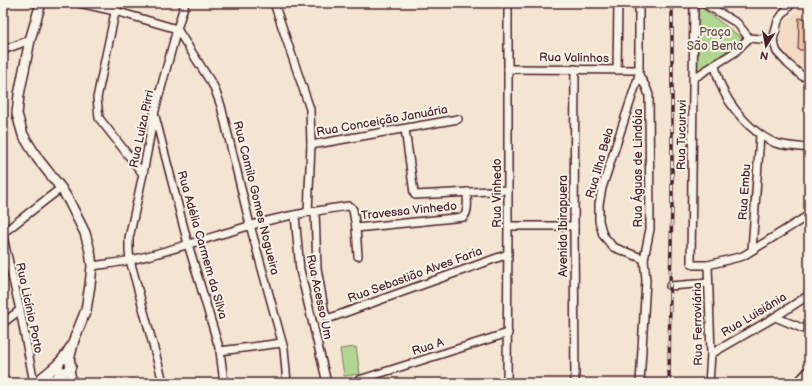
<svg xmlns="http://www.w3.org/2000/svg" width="812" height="386" font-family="'Balsamiq Sans',sans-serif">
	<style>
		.built { fill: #f2dbc2 }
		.green { fill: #b1d692; stroke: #7e7a5e }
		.building { fill: #edc39d; stroke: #4a1f2b }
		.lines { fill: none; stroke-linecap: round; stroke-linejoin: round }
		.street-casing { stroke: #4a1f2b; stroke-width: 10 }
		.secondary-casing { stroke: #4a1f2b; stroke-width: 12 }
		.street { stroke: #f7f3e8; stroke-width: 7 }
		.secondary { stroke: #f7f3e8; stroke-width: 9 }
		.rail-casing { stroke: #4a1f2b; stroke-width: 3.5 }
		.rail { stroke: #f7f3e8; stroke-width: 2; stroke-dasharray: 6; stroke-linecap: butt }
		.labels { text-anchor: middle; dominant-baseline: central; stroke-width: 4; stroke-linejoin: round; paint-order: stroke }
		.park-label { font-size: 12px; fill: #644d45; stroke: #f7f3e8 }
		.street-label { font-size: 12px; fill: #4a1f2b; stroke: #f7f3e8 }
	</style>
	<rect width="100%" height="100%" fill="#f4e5d2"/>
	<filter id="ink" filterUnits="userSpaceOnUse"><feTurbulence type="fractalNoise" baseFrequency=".025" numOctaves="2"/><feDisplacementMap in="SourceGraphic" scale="8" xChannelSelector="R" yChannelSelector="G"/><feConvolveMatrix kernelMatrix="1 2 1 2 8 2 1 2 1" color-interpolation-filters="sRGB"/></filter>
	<g filter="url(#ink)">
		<polygon class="built" points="806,3 809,3 809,72 789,60 780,38 785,22"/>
		<g class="green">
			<polygon points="698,5 743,39 696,73"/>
			<polygon points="356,347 360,374 344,376 340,349"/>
		</g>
		<polygon class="building" points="799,18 807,19 806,50 798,50"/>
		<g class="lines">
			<g class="street-casing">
				<g id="street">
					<polyline points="79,3 115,11 177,29 214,87 221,106 250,225 284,349 287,383"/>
					<polyline points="117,3 97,98 99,118 143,174"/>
					<polyline points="274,3 310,109 311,145 308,212"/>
					<polyline points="639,3 639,75 646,87 649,95 650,229 644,259 646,280 640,383"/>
					<polyline points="694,3 691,262 692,264 694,265 708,265 743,256 809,215"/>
					<polyline points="703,3 737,23 749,38 773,40"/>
					<polyline points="792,3 785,11 778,21 773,40 777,52 788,64 802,76 809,78"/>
					<polyline points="3,50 30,40"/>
					<path d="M715,65C716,71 718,77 720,83C729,107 752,133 775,143C784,146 800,147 809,148"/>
					<polyline points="508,69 639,70"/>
					<polyline points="617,70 618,3"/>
					<polyline points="639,75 602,188 599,204 599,221 603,235 613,247 644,259"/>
					<polyline points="694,78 735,52 749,38"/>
					<polyline points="155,116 188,244 220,351 224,383"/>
					<polyline points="405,129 414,193 415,195 508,190"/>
					<polyline points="311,145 458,119"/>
					<polyline points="315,211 317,268 325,314 327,317 330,318 508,254"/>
					<polyline points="295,215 300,270 327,383"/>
					<polyline points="508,226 574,226"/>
					<polyline points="356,228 358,256"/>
					<polyline points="3,233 61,188"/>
					<polyline points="3,237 20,310 34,383"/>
					<polyline points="752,250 760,135"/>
					<polyline points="708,265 711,354 709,383"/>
					<path d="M92,266C105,264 118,263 131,260C171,251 210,237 249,226C281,216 315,211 348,206L351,207L353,210L356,228L464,217C469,210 467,200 467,192"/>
					<polyline points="670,286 708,283"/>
					<polyline points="775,317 809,331"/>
					<polyline points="3,323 20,310"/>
					<polyline points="220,351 282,343"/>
					<polyline points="711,354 775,317 809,295"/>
					<polyline points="70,370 73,383"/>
					<polyline points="162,383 162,378 130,260 129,251 129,238 143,174 154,114 177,29 185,3"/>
					<polyline points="357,383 359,380 508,333"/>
					<polyline points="507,383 508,226 508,3"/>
					<polyline points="575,383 574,226 575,69"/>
					<polyline points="797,383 809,370"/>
				</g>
			</g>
			<g class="secondary-casing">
				<g id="secondary">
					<polyline points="41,3 30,40 19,95 17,114 23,135 38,159 61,188 69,201 85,233 90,251 92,266 90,285 86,310 74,340 69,360"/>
					<path d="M58,364L59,370C64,374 69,372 71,366L69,360"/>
					<path d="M35,383C48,373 62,363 70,348"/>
					<polyline points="51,383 63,372"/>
				</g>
			</g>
			<use href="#street" class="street"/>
			<use href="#secondary" class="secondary"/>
			<g class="rail-casing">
				<polyline id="rail" points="669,383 670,286 672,205 672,3"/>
			</g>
			<use href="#rail" class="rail"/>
		</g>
	</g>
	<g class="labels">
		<g class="park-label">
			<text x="715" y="32">Praça<tspan x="715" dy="14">São Bento</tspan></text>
		</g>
		<g class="street-label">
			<text transform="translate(574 58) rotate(1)">Rua Valinhos</text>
			<text transform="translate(382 121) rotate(-10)">Rua Conceição Januária</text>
			<text transform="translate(142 129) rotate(-78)">Rua Luiza Pirri</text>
			<text transform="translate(682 135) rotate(-89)">Rua Tucuruvi</text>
			<text transform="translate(600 163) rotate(-74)">Rua Ilha Bela</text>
			<text transform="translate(638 168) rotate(-90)">Rua Águas de Lindóia</text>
			<text transform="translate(745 192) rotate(-86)">Rua Embu</text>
			<text transform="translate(497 193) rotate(-90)">Rua Vinhedo</text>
			<text transform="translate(256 198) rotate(76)">Rua Camilo Gomes Nogueira</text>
			<text transform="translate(409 211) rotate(-6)">Travessa Vinhedo</text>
			<text transform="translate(563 226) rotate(-90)">Avenida Ibirapuera</text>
			<text transform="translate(202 245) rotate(74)">Rua Adélia Carmem da Silva</text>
			<text transform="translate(415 275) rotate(-20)">Rua Sebastião Alves Faria</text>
			<text transform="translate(319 297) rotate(78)">Rua Acesso Um</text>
			<text transform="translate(29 308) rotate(78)">Rua Licínio Porto</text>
			<text transform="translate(754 315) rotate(-31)">Rua Luisiânia</text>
			<text transform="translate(698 324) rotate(-91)">Rua Ferroviária</text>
			<text transform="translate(428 347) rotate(-18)">Rua A</text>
		</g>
	</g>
	<rect width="812" height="386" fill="none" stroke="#f7f3e8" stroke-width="16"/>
	<rect x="8" y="8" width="796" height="370" fill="none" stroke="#4a1f2b" stroke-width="1.5" filter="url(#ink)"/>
	<g transform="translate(766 46) rotate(191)" stroke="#f7f3e8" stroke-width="3" paint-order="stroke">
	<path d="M0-3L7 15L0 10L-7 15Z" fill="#4a1f2b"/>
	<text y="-6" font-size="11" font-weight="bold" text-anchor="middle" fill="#4a1f2b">N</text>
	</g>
</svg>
